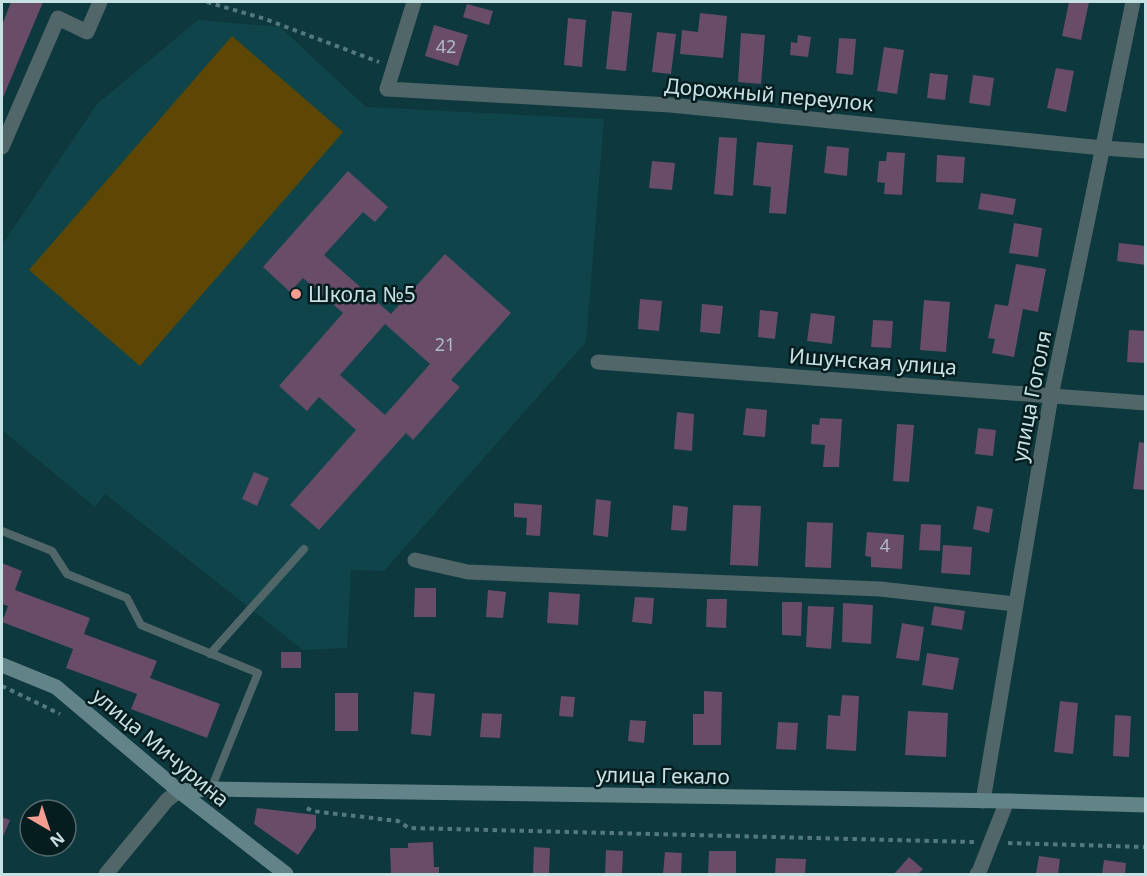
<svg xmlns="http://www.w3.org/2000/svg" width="1147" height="876" font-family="'Noto Sans',sans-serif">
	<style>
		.built { fill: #0f454a }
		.green { fill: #5e4705 }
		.building { fill: #684c68; fill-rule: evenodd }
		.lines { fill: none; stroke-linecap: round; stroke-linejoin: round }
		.path { stroke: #53787d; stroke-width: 4; stroke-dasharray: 4.5 4.5; stroke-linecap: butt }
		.lane { stroke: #516669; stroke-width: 8 }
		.street { stroke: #516669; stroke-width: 15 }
		.secondary { stroke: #628488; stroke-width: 15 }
		.poi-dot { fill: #f59c93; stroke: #061d20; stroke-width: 2 }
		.labels { text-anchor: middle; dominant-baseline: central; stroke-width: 5; stroke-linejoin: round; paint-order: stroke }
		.number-label { font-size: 18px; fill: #aebcc5 }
		.street-label { font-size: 21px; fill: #c6e1e4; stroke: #061d20 }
		.poi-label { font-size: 21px; fill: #c6e1e4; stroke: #061d20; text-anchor: start }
	</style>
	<rect width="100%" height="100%" fill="#0d383d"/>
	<polygon class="built" points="198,20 280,27 366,107 604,119 586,342 384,571 351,570 347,648 303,650 105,494 95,507 2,430 2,245 97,104"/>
	<polygon class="green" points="232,36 343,132 140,366 29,270"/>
	<g class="building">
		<polygon points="11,2 43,2 2,100 2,25"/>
		<polygon points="1069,2 1089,2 1081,40 1062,36"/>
		<polygon points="467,4 493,11 489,25 463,17"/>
		<polygon points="612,11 632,13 626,71 606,69"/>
		<polygon points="700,13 727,16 723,58 680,54 682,30 698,32"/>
		<polygon points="568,18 586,20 582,67 564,65"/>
		<polygon points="434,25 468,35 458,66 425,56"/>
		<polygon points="657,32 676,34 671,74 652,72"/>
		<polygon points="741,33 765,35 761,84 738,82"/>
		<polygon points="798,35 811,37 808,57 790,55 791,42 797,43"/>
		<polygon points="839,38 856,39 853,75 836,73"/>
		<polygon points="884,47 904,50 897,94 877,91"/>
		<polygon points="1056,68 1074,71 1066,112 1047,108"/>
		<polygon points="930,73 948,75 945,100 927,98"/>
		<polygon points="973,75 994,78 990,106 969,103"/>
		<polygon points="719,137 737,138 733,196 714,194"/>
		<polygon points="757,142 793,145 786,214 769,213 771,187 753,185"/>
		<polygon points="827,146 849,148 847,176 824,173"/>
		<polygon points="887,152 905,153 902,195 884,194 885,183 877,182 879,161 886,161"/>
		<polygon points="937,155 965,157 963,183 936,182"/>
		<polygon points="652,161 675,163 672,190 649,188"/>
		<path d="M348,171L388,207L375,222L363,212L324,255L391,314L445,254L511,313L451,380L460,387L413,440L406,433L319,530L290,505L356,430L319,397L307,411L279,386L343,313L303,278L290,292L263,267ZM385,324L430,364L385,415L340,375Z"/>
		<polygon points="981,193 1016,199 1013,215 978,209"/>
		<polygon points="1014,223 1042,228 1038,257 1009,253"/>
		<polygon points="1119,243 1146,246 1146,265 1117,261"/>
		<polygon points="1016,264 1046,269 1038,312 1023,309 1014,357 992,353 995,339 988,338 995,304 1008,306"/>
		<polygon points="640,299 662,301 659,331 638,329"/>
		<polygon points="924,300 950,302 946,352 920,350"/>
		<polygon points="702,304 723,306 720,334 700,332"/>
		<polygon points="760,310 778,312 775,339 758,337"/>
		<polygon points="811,313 835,316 832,344 807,341"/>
		<polygon points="873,320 893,321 891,348 871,347"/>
		<polygon points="1129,330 1146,331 1146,363 1127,362"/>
		<polygon points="746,408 767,410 765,437 743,435"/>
		<polygon points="677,412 694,414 692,451 674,449"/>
		<polygon points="820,418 842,419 839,467 823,467 825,445 811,444 812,424 819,425"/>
		<polygon points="897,424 914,425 909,482 893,481"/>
		<polygon points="978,428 996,430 993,456 975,454"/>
		<polygon points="1139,442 1146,443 1146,490 1133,489"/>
		<polygon points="254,472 269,478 257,506 242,499"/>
		<polygon points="596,499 611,501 608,537 593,535"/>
		<polygon points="514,503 542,505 540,536 526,535 527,518 514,517"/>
		<polygon points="673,505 688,507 686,531 671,530"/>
		<polygon points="733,505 761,506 758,566 730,565"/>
		<polygon points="977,506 993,509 989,533 973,529"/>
		<polygon points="807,522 833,523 831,568 805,567"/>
		<polygon points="921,524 941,525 940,551 919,550"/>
		<polygon points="867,532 904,535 902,569 871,567 871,557 865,556"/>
		<polygon points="943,545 972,547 970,575 941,573"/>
		<polygon points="2,563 22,571 15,590 90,618 84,634 157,661 150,678 220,704 207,738 131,709 137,694 66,668 73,649 2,622 8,606 2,604"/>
		<polygon points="415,588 436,588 436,617 414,617"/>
		<polygon points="488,590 506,592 503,618 486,617"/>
		<polygon points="549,592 580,594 578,625 547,623"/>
		<polygon points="635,597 654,598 652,624 632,622"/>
		<polygon points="707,599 727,599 726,628 706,627"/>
		<polygon points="782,602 802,602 801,636 782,635"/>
		<polygon points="843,603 873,605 871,644 842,642"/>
		<polygon points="808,606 834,607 831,649 806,647"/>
		<polygon points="934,606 965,611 962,630 931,625"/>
		<polygon points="902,623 924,627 919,661 896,658"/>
		<rect x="281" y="652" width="20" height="16"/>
		<polygon points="927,653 959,658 953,690 922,685"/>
		<polygon points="704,691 722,692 721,745 693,745 693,714 704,714"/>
		<polygon points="414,692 435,694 431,736 411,734"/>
		<rect x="335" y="693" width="23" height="38"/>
		<polygon points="842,695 859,696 856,751 826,749 828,715 840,716"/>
		<polygon points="561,696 575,697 573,717 559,716"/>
		<polygon points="1060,701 1078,703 1073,754 1054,752"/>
		<polygon points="908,711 948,713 946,757 905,755"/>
		<polygon points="482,713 502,714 500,738 480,737"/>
		<polygon points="1115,715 1131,716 1129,757 1113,756"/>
		<polygon points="630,720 646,721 644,743 628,741"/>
		<polygon points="778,722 798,723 796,750 776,749"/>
		<polygon points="257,808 316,815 316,828 298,855 254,824"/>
		<polygon points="2,817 10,820 2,839"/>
		<polygon points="433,842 434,867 439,867 439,874 391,874 390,848 408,848 408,843"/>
		<polygon points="534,847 550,848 549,874 533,874"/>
		<polygon points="606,850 623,851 622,874 605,874"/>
		<polygon points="709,851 736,851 736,874 708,874"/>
		<polygon points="665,852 682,853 681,874 663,874"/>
		<polygon points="1039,856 1060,859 1058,874 1036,874"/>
		<polygon points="909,857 923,869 918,874 894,874"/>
		<polygon points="776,858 806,859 805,874 775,874"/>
		<polygon points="1104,860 1126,863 1125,874 1102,874"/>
	</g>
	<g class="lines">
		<g class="path">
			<polyline points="207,2 265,19 379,62"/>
			<polyline points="2,686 60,714"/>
			<polyline points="307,808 312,811 398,821 409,828 974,842"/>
			<polyline points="1008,843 1146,847"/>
		</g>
		<g class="lane">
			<polyline points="2,531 52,551 67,574 127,598 141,625 258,673 211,789"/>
			<polyline points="210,654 304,549"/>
		</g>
		<g class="street">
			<polyline points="414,2 387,89 670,105 1103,148 1146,151"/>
			<polyline points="2,147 58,18 87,32 100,2"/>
			<polyline points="598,362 1146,403"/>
			<polyline points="415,560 468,572 880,589 1015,604"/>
			<polyline points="983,801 1051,396 1133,2"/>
			<polyline points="106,874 167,800 179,791"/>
			<polyline points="977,874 979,872 1007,801"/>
		</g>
		<g class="secondary">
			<polyline points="2,665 56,687 179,791 286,874"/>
			<polyline points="179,791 211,789 1007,801 1146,805"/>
		</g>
	</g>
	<circle class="poi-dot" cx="296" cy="294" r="6"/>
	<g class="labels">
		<g class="number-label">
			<text x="446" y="46">42</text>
			<text x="445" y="344">21</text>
			<text x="885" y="545">4</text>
		</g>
		<g class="street-label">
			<text transform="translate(769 94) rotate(5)">Дорожный переулок</text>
			<text transform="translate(873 361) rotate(4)">Ишунская улица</text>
			<text transform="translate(1031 396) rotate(-79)">улица Гоголя</text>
			<text transform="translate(161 747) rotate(40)">улица Мичурина</text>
			<text transform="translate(663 775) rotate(1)">улица Гекало</text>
		</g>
		<g class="poi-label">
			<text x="308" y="294">Школа №5</text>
		</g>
	</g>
	<rect width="1147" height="876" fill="none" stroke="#c6e1e4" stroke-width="6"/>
	<g transform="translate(48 828) rotate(141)"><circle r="28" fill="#061d20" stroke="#536b6e" stroke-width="1.5"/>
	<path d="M0-4.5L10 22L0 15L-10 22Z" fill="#f59c93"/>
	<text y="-9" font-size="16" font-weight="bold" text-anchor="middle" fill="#c6e1e4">N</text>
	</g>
</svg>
